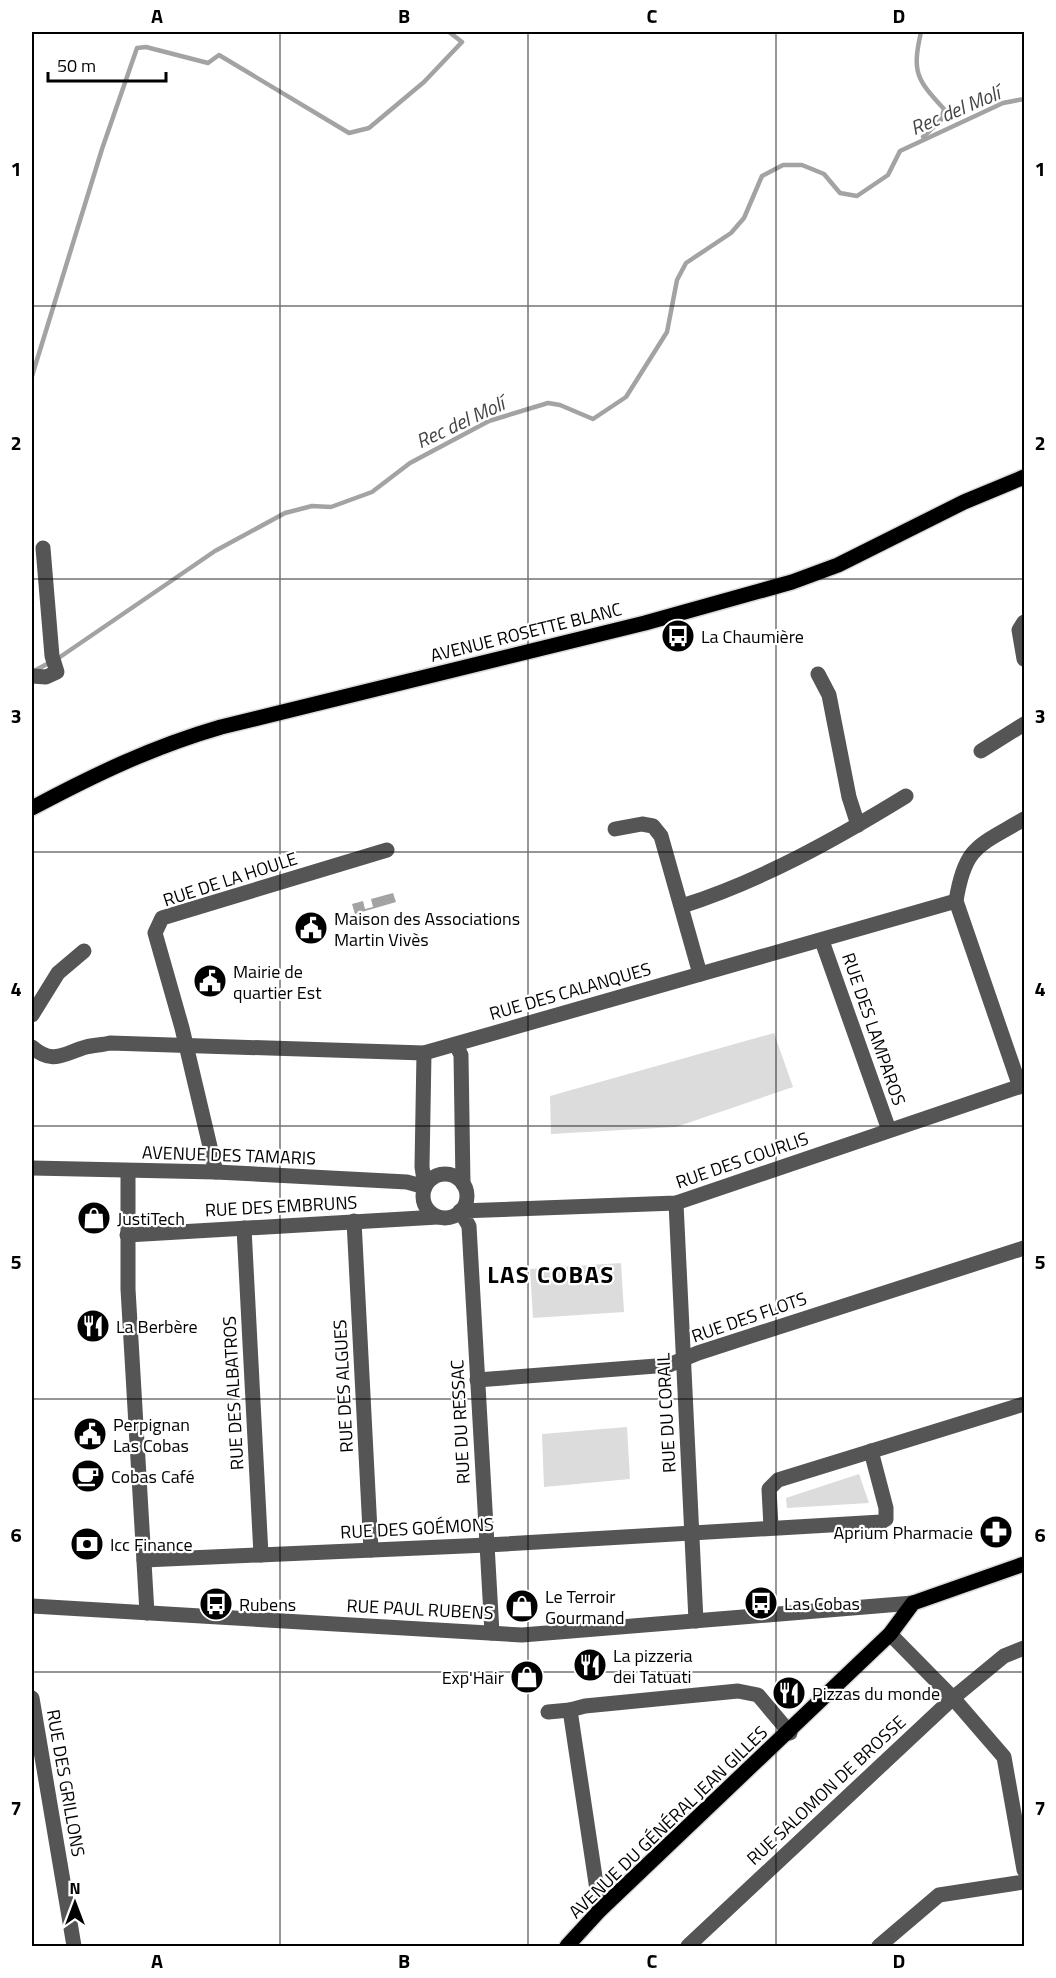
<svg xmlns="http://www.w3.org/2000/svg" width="1056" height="1978" font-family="'Titillium Web',sans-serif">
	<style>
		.green { fill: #dcdcdc }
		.water { fill: #a3a3a3 }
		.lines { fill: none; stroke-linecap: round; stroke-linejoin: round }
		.stream { stroke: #a3a3a3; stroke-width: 4.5 }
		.major-casing { stroke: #dbdbdb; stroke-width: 18 }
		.minor { stroke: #555; stroke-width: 15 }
		.major { stroke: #000; stroke-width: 15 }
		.grid { fill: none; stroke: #000; stroke-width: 1.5; stroke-opacity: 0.55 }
		.labels { text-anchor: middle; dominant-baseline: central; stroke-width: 4.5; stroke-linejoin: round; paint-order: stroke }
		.street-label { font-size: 18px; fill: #000; stroke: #fff }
		.poi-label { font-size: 18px; fill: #000; stroke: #fff; text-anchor: start }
		.water-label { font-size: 20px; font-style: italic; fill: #444; stroke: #fff }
		.district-label { font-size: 24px; font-weight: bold; letter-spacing: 1.5px; fill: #000; stroke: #fff }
		.neatline { fill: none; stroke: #000; stroke-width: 2 }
		.grid-label { font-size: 20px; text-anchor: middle; font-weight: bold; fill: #000 }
	</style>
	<rect width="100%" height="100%" fill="#fff"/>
	<g class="green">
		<polygon points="774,1033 793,1087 676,1127 551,1134 550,1096"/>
		<polygon points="621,1263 624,1312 533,1318 530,1269"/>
		<polygon points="627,1427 630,1479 544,1487 542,1434"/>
		<polygon points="859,1474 869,1503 787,1508 786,1498"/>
	</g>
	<polygon class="water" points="393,893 396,902 355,914 352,904 363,901 365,909 373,907 371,899"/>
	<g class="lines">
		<g class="stream">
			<path d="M921,32C912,72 916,79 944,109L941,120L923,137"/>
			<polyline points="32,376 102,149 137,48 146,47 208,63 219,55 349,133 369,128 424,82 462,42 449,32"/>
			<polyline points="34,671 60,657 215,551 285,513 312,506 331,507 372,492 410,463 489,421 548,403 560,405 593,419 626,397 667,332 677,280 686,263 731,233 744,218 762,176 783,165 802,165 824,174 840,193 857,196 888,175 900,151 1003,103 1024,99"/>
		</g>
		<g class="major-casing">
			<g id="major">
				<path d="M32,808C94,775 152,747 221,727L645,623L792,582L838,565L964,502L1024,477"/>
				<polyline points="567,1946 600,1910 890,1634 913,1603 1024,1564"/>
			</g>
		</g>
		<g class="minor">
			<polyline points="1024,622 1019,630 1024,659"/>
			<polyline points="818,674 829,695 849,797 858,825"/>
			<polyline points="32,676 46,677 57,672 52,656 43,548"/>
			<polyline points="981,751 1024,724"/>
			<polyline points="615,829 642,824 653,826 661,836 700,974"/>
			<path d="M682,906C761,881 836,839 906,796"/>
			<polyline points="822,941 889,1130"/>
			<polyline points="32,1015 58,973 84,951"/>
			<polyline points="456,1045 461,1055 463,1184"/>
			<path d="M32,1047C53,1065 62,1054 86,1047C94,1045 102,1045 110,1043L424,1053L956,901"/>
			<path d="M1020,1087L956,901C965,845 979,846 1024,819"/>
			<polyline points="32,1168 216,1172 407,1182 425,1187 422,1167 424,1053"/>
			<polyline points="128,1171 128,1289 147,1613"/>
			<polyline points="216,1172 182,1028 155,933 162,918 387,850"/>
			<circle cx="445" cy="1196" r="22"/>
			<polyline points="676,1203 696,1621"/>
			<polyline points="354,1221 371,1550"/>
			<polyline points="244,1228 261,1555"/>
			<polyline points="127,1235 438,1217"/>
			<polyline points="477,1380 669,1365 698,1353 1024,1248"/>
			<polyline points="771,1527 769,1489 778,1480 1024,1404"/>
			<polyline points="144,1560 487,1545 881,1522 886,1519 886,1508 871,1451"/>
			<polyline points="32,1606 522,1635 913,1603"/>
			<polyline points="492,1633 469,1226 460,1211 676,1203 1024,1085"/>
			<polyline points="890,1634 953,1698 1004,1757 1024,1870"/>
			<polyline points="32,1698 74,1946"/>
			<polyline points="548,1712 570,1710"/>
			<polyline points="600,1910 570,1710 585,1706 738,1691 758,1695 790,1733"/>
			<polyline points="688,1946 953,1698 1004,1656 1024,1648"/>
			<polyline points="879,1946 939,1895 1024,1882"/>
		</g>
		<use href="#major" class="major"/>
	</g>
	<path class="grid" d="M280,32V1946M528,32V1946M776,32V1946M32,306H1024M32,579H1024M32,852H1024M32,1126H1024M32,1399H1024M32,1672H1024"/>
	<defs>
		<g id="bus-disc" transform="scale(1.725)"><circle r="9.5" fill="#000" stroke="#fff"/><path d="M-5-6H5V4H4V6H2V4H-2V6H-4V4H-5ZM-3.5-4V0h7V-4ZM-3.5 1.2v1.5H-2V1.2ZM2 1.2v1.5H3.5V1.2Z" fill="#fff"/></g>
		<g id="civic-disc" transform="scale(1.725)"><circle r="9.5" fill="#000" stroke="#fff"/><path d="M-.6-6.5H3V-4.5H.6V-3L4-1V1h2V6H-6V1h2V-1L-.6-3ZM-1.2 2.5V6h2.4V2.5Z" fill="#fff"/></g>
		<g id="shop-disc" transform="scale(1.725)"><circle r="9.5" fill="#000" stroke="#fff"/><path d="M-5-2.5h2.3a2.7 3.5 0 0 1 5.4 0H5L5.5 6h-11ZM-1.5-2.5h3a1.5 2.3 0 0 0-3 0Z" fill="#fff"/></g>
		<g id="restaurant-disc" transform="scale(1.725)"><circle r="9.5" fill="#000" stroke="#fff"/><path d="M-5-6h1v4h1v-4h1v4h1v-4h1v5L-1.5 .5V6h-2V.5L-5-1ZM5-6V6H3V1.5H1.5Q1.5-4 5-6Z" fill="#fff"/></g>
		<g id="cafe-disc" transform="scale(1.725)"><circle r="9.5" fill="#000" stroke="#fff"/><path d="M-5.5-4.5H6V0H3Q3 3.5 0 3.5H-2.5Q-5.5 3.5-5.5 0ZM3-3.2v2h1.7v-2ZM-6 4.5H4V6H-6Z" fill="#fff"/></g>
		<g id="pharmacy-disc" transform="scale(1.725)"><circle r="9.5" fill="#000" stroke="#fff"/><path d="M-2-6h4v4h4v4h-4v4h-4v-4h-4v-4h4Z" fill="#fff"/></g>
		<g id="bank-disc" transform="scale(1.725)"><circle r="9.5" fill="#000" stroke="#fff"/><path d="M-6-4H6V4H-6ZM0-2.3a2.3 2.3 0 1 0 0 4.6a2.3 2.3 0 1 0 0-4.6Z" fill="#fff"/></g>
	</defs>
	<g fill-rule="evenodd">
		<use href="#bus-disc" x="678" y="636"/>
		<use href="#civic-disc" x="311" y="928"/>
		<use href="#civic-disc" x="210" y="981"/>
		<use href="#shop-disc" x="94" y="1218"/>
		<use href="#restaurant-disc" x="93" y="1326"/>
		<use href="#civic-disc" x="90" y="1434"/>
		<use href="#cafe-disc" x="88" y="1476"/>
		<use href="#pharmacy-disc" x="996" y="1532"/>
		<use href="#bank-disc" x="87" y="1544"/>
		<use href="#bus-disc" x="761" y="1603"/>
		<use href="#bus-disc" x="216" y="1604"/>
		<use href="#shop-disc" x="522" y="1606"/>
		<use href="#restaurant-disc" x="590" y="1665"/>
		<use href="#shop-disc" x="527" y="1677"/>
		<use href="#restaurant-disc" x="789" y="1693"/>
	</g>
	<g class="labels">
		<g class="street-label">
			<text transform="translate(526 632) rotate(-14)">AVENUE ROSETTE BLANC</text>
			<text transform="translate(230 879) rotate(-18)">RUE DE LA HOULE</text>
			<text transform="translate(570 991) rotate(-16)">RUE DES CALANQUES</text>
			<text transform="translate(874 1029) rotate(71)">RUE DES LAMPAROS</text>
			<text transform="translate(229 1155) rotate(2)">AVENUE DES TAMARIS</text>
			<text transform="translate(742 1160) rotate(-19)">RUE DES COURLIS</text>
			<text transform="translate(281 1206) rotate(-3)">RUE DES EMBRUNS</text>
			<text transform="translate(749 1317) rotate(-19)">RUE DES FLOTS</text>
			<text transform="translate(343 1386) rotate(-93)">RUE DES ALGUES</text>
			<text transform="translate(233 1393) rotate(-93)">RUE DES ALBATROS</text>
			<text transform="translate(666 1413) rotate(-93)">RUE DU CORAIL</text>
			<text transform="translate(460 1422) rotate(-93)">RUE DU RESSAC</text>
			<text transform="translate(417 1528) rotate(-3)">RUE DES GOÉMONS</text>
			<text transform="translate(420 1609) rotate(3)">RUE PAUL RUBENS</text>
			<text transform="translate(66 1783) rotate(80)">RUE DES GRILLONS</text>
			<text transform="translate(826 1790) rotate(-43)">RUE SALOMON DE BROSSE</text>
			<text transform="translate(668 1822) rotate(-44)">AVENUE DU GÉNÉRAL JEAN GILLES</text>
		</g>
		<g class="poi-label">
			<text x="701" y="636">La Chaumière</text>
			<text x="334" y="918">Maison des Associations<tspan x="334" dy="21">Martin Vivès</tspan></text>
			<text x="233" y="971">Mairie de<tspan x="233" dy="21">quartier Est</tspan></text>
			<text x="117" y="1218">JustiTech</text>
			<text x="116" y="1326">La Berbère</text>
			<text x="113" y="1424">Perpignan<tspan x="113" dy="21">Las Cobas</tspan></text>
			<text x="111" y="1476">Cobas Café</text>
			<text x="973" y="1532" text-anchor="end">Aprium Pharmacie</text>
			<text x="110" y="1544">Icc Finance</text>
			<text x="545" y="1596">Le Terroir<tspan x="545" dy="21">Gourmand</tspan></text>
			<text x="784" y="1603">Las Cobas</text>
			<text x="239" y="1604">Rubens</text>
			<text x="613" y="1655">La pizzeria<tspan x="613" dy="21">dei Tatuati</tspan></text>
			<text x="504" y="1677" text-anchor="end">Exp'Hair</text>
			<text x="812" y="1693">Pizzas du monde</text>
		</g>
		<g class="water-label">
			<text transform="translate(955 110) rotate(-23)">Rec del Molí</text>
			<text transform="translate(460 422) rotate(-25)">Rec del Molí</text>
		</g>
		<g class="district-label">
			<text x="551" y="1274">LAS COBAS</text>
		</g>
	</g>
	<rect width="1056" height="1978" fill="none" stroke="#ffffff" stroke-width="66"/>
	<g transform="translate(75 1903)" stroke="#ffffff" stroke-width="4.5" paint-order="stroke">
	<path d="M0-4.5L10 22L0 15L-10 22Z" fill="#000000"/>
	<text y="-9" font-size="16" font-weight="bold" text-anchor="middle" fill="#000000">N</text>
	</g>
	<path d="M48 72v9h118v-9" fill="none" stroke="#000000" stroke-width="3"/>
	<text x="57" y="72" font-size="18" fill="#000000" stroke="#ffffff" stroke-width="4.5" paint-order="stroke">50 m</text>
	<rect x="33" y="33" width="990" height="1912" class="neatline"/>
	<g class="grid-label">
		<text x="157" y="23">A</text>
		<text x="404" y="23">B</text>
		<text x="652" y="23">C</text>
		<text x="899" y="23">D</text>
		<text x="16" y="176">1</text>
		<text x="1040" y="176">1</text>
		<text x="16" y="450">2</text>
		<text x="1040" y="450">2</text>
		<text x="16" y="723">3</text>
		<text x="1040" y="723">3</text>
		<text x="16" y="996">4</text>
		<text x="1040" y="996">4</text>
		<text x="16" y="1269">5</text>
		<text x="1040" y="1269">5</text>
		<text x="16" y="1542">6</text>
		<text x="1040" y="1542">6</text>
		<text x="16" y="1815">7</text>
		<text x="1040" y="1815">7</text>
		<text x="157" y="1968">A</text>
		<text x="404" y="1968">B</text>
		<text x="652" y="1968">C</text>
		<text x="899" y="1968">D</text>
	</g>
</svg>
